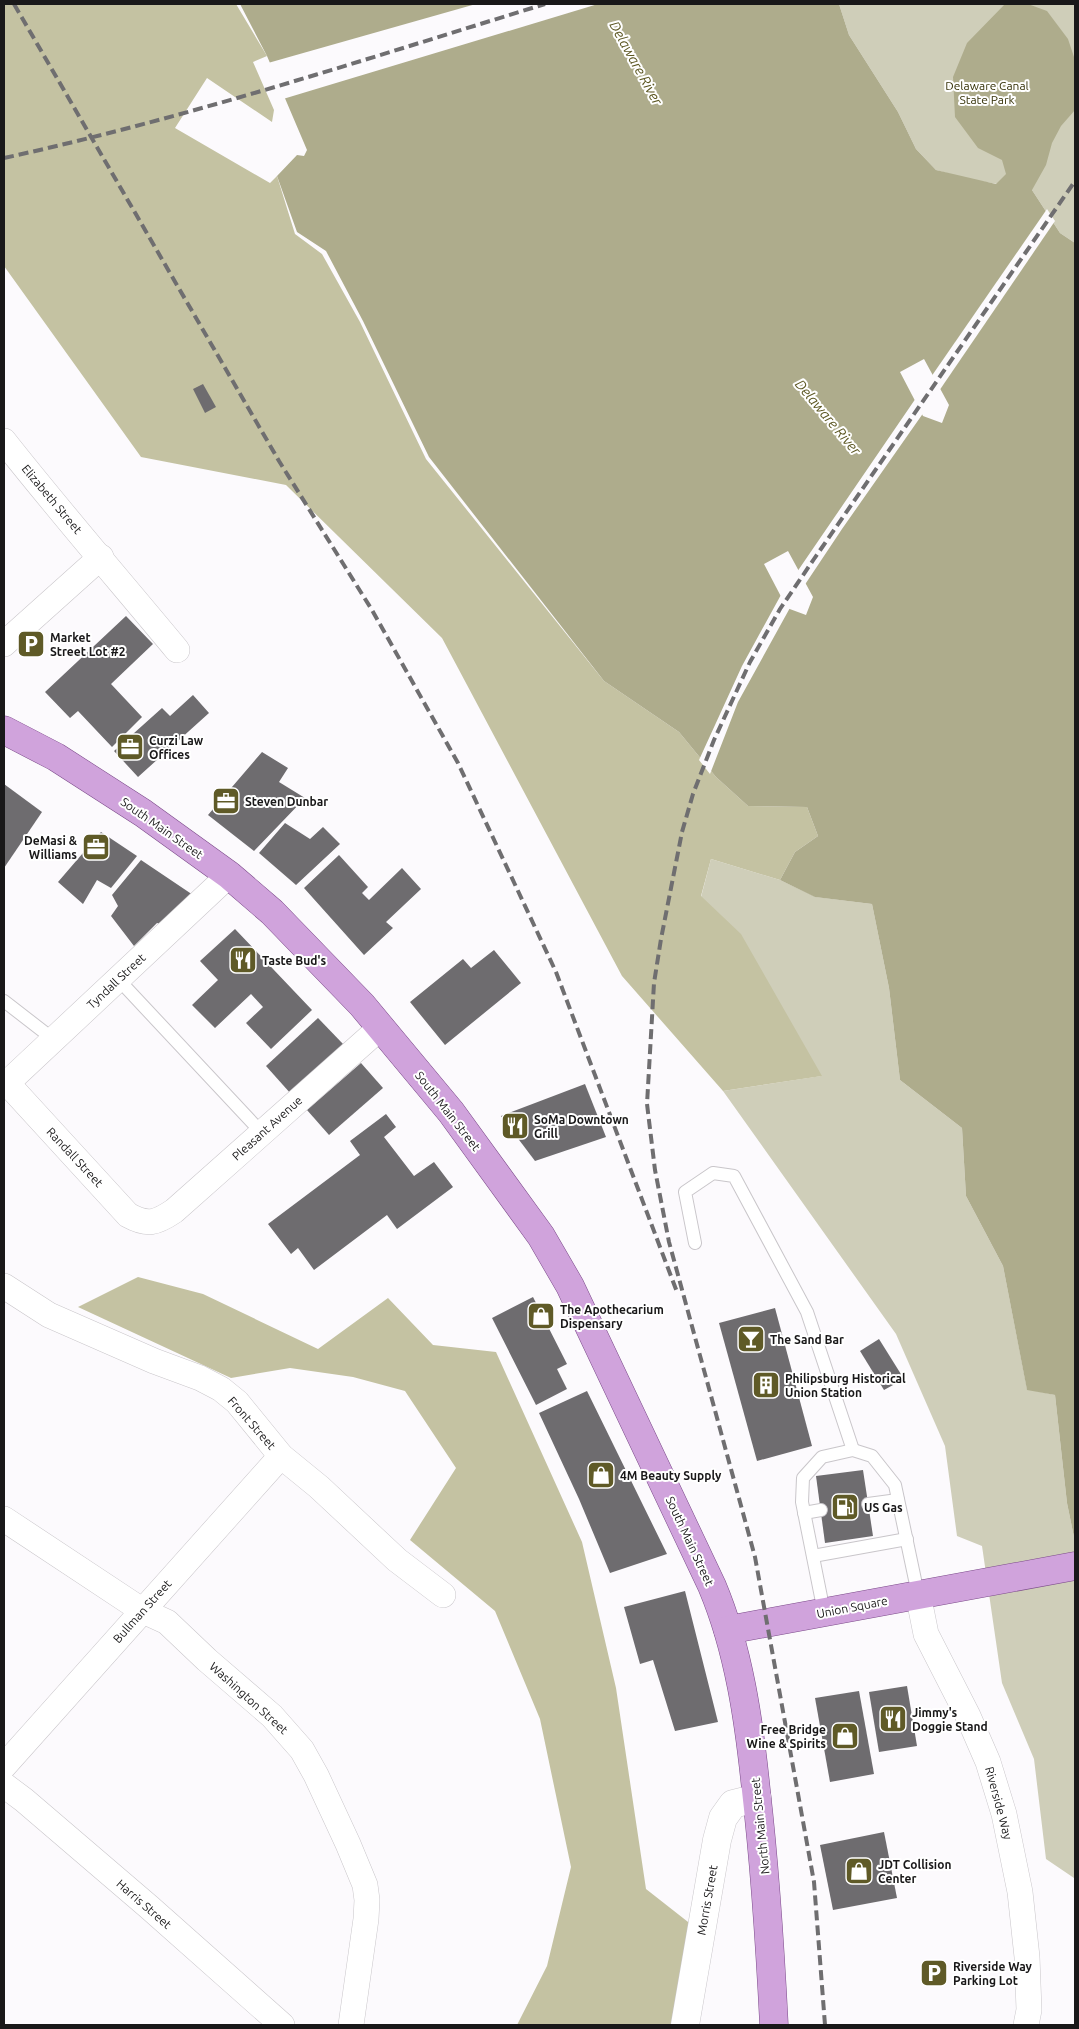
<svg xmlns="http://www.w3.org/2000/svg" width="1079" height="2029" font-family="Ubuntu,sans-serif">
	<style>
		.green { fill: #cfceb9 }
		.forest { fill: #c4c2a2 }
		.water { fill: #aeac8c; fill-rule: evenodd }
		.pier { fill: #fcfafd }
		.building { fill: #6e6c6f }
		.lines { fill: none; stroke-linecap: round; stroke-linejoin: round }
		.lane-casing { stroke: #c9c6ca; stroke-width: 14 }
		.street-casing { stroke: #c9c6ca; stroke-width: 26 }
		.secondary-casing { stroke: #c9c6ca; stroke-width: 29 }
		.primary-casing { stroke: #7b4b89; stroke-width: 29 }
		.lane { stroke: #fff; stroke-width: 12 }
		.street { stroke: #fff; stroke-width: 25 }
		.secondary { stroke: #fff; stroke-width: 28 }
		.primary { stroke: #d0a3dc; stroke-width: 28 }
		.rail { stroke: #6f6e70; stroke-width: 4; stroke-dasharray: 10 5; stroke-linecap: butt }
		.labels { text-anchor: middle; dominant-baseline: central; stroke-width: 4; stroke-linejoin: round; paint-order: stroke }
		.park-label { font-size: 12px; fill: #363208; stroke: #fff }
		.street-label { font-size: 12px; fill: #191819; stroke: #fff }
		.poi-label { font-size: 12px; font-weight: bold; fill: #191819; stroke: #fff; text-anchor: start }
		.water-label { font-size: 14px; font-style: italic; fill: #5c5722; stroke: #fff }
	</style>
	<rect width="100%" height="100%" fill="#fcfafd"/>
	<g class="green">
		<polygon points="839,4 1075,4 1075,243 1060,233 1032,190 968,179 936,170 916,149 898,112 849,35"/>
		<polygon points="711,859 780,880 816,897 872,904 889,988 900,1080 962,1128 966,1196 1003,1266 1027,1389 1055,1395 1067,1503 1075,1542 1075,1871 1074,1878 1046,1859 1034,1759 1002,1683 982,1546 957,1536 945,1446 896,1334 723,1091 821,1076 701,897"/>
	</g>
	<g class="forest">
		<polygon points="4,4 236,4 267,56 253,62 274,110 272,122 207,78 175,128 270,183 277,176 295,234 322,254 360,322 426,459 604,681 679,732 716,777 748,806 807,807 818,836 795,852 780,880 711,859 701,896 741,934 822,1076 723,1091 622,976 442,638 286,485 141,457 4,266"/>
		<polygon points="138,1277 203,1294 318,1349 388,1298 433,1345 496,1352 582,1542 616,1688 646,1889 697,1929 678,2025 517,2025 547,1966 571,1867 540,1719 495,1611 410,1540 456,1468 405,1391 353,1377 290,1368 231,1378 78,1307"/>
	</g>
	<path class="water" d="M240,4H839L849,35L898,112L916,149L936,170L996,184L1006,174L1002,160L978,148L955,117L953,77L967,43L1005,4H1028L1047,11L1068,39L1075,60V110L1061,126L1052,143L1046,165L1032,190L1060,233L1075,243V1542L1067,1503L1055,1395L1027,1390L1003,1266L966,1196L962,1128L900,1080L889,988L872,904L815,897L780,880L795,852L818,836L807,807L748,806L716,777L679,732L604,681L429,457L363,321L326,251L297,232L277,176L297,155L304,156L307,150L267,56ZM924,359L949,405L942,423L923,416L900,372ZM788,551L813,597L806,615L787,608L764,564Z"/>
	<g class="pier">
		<polygon points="476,4 598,4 283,99 268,63"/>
		<polygon points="1047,209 1055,221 939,391 931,377"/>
		<polygon points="916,398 924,412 842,529 804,586 797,572"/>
		<polygon points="782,593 791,606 738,702 710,774 699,760 742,666"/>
	</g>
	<g class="building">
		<polygon points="203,384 216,407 205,413 193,389"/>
		<polygon points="126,616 153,644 111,684 142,717 112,747 78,711 70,718 45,692"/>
		<polygon points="193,695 209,713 138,777 114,751 162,708 170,716"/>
		<polygon points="262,752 288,768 279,782 305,798 254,851 208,815"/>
		<polygon points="4,784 42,812 4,868"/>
		<polygon points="285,823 310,839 323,827 340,844 296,885 259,853"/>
		<polygon points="101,832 137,856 111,888 97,880 83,904 58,882"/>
		<polygon points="339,855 368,887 362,893 369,900 402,868 421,889 386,922 393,928 364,955 304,888"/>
		<polygon points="141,860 196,897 164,925 157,923 134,946 111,916 118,906 112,895"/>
		<polygon points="235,929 312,1010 271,1049 246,1023 263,1007 251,994 215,1028 192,1005 218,980 200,961"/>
		<polygon points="494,950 521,983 445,1045 410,1002 463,959 471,968"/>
		<polygon points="318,1018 344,1045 291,1094 266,1066"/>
		<polygon points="361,1063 383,1088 329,1135 307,1110"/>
		<polygon points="585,1084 606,1137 535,1161 501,1116"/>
		<polygon points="386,1114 396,1127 384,1137 414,1176 434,1162 453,1187 397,1229 387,1215 314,1270 298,1248 291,1254 268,1224 360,1155 350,1141"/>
		<polygon points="533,1297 567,1364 557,1369 567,1389 536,1405 492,1318"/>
		<polygon points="775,1308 812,1446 757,1461 719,1323"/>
		<polygon points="879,1339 904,1379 884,1390 860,1351"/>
		<polygon points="587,1391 667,1554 610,1573 579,1499 539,1413"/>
		<polygon points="863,1470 873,1536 825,1543 816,1476"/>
		<polygon points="685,1591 718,1722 675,1731 653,1660 640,1664 624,1607"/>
		<polygon points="907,1686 917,1746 879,1752 869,1692"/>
		<polygon points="859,1691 874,1774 830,1782 815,1698"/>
		<polygon points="884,1832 897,1898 833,1910 820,1845"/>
	</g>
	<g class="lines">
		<g class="lane-casing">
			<g id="lane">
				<polyline points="118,979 262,1133"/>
				<polyline points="4,1001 53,1039"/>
				<polyline points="695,1243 685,1192 713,1173 734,1176 807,1312 853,1450"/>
				<polyline points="868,1504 898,1500"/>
				<polyline points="804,1513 821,1510"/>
				<polyline points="813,1556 907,1539"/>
				<polyline points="824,1612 802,1502 803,1478 822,1457 853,1450 872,1456 895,1485 918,1594"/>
			</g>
		</g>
		<g class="street-casing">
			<g id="street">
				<path d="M4,441C60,512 119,580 177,650"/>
				<polyline points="4,644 101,557"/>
				<path d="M7,1083L128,1215C148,1226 156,1223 174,1211L380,1028"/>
				<polyline points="4,1086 229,875"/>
				<polyline points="4,1286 49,1315 154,1361 200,1378 221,1389 237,1402 281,1456 319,1487 397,1560 443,1595"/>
				<polyline points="4,1519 143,1611 167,1622 207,1660 272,1716 302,1750 316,1775 348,1844 365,1885 367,1900 366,1919 351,2025"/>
				<polyline points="918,1594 926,1634 968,1716 988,1762 1004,1814 1020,1892 1027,1957 1029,2010 1026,2025"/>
				<polyline points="4,1766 281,1456"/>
				<polyline points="4,1785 24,1800 149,1907 282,2025"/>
			</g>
		</g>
		<g class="secondary-casing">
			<polyline id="secondary" points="685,2025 717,1840 723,1818 733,1804 757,1798"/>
		</g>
		<g class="primary-casing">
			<g id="primary">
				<path d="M4,730L56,757L143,813L229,875L272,912L362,1005L451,1112L541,1236L570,1286L712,1586C739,1650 749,1721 756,1790C765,1868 770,1946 774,2025"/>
				<polyline points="728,1630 1075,1566"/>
			</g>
		</g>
		<use href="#lane" class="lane"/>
		<use href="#street" class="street"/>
		<use href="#secondary" class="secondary"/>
		<use href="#primary" class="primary"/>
		<g class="rail">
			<polyline points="14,4 279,461 372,610 458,763 556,972 677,1292"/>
			<path d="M4,158C187,118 366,59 545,4"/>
			<polyline points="825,2025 814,1882 755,1557 669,1242 655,1170 647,1104 654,983 661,939 682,832 693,794 714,740 750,662 780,609 814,559 1075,181"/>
		</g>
	</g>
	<defs>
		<g id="parking-square" transform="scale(1.4375)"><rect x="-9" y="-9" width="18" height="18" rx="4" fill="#5f5a27" stroke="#fff"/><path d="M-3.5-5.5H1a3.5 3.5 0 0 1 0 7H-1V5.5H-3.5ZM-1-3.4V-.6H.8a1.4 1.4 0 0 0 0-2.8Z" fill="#fff"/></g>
		<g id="office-square" transform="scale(1.4375)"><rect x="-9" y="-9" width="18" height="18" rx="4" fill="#5f5a27" stroke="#fff"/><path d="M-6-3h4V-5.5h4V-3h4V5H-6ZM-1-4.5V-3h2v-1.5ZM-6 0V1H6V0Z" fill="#fff"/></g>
		<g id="restaurant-square" transform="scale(1.4375)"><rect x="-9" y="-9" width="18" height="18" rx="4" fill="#5f5a27" stroke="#fff"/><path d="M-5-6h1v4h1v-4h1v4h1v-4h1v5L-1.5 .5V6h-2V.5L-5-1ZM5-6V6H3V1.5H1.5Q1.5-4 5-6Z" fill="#fff"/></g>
		<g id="shop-square" transform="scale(1.4375)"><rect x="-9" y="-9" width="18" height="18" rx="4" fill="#5f5a27" stroke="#fff"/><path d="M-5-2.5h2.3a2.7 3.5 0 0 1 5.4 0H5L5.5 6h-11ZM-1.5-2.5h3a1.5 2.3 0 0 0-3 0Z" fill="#fff"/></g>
		<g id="bar-square" transform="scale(1.4375)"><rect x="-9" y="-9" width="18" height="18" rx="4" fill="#5f5a27" stroke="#fff"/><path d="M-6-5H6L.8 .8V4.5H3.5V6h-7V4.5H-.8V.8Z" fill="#fff"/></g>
		<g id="building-square" transform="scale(1.4375)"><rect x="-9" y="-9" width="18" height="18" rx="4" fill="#5f5a27" stroke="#fff"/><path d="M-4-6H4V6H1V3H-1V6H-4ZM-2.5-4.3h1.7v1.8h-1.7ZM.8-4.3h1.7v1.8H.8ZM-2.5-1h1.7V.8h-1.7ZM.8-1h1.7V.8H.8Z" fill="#fff"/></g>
		<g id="fuel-square" transform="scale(1.4375)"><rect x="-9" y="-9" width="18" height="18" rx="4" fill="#5f5a27" stroke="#fff"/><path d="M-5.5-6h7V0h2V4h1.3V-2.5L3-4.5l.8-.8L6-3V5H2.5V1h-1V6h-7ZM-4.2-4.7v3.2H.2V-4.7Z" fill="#fff"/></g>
	</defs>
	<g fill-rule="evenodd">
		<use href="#parking-square" x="31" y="644"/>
		<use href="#office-square" x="130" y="747"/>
		<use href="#office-square" x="226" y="801"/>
		<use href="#office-square" x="96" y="847"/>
		<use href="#restaurant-square" x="243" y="960"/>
		<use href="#restaurant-square" x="515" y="1126"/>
		<use href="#shop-square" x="541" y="1316"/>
		<use href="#bar-square" x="751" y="1339"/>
		<use href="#building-square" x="766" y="1385"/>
		<use href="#shop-square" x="601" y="1475"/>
		<use href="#fuel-square" x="845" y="1507"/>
		<use href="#restaurant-square" x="893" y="1719"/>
		<use href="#shop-square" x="845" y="1736"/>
		<use href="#shop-square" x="859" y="1871"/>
		<use href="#parking-square" x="934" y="1973"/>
	</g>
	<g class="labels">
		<g class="park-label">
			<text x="987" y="85">Delaware Canal<tspan x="987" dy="14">State Park</tspan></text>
		</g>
		<g class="street-label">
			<text transform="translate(52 499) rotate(50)">Elizabeth Street</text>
			<text transform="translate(162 828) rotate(35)">South Main Street</text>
			<text transform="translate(116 981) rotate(-43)">Tyndall Street</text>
			<text transform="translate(448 1111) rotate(52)">South Main Street</text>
			<text transform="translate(267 1128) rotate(-42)">Pleasant Avenue</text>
			<text transform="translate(75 1157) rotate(47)">Randall Street</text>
			<text transform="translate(252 1423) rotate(49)">Front Street</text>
			<text transform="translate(690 1541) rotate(65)">South Main Street</text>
			<text transform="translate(852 1607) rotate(-11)">Union Square</text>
			<text transform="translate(142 1611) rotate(-48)">Bullman Street</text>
			<text transform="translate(249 1698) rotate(42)">Washington Street</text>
			<text transform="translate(999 1803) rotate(75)">Riverside Way</text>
			<text transform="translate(760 1826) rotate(-96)">North Main Street</text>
			<text transform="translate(707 1900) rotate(-80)">Morris Street</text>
			<text transform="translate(144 1904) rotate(41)">Harris Street</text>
		</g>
		<g class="poi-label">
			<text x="50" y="637">Market<tspan x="50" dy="14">Street Lot #2</tspan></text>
			<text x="149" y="740">Curzi Law<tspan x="149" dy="14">Offices</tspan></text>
			<text x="245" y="801">Steven Dunbar</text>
			<text x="77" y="840" text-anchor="end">DeMasi &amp;<tspan x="77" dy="14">Williams</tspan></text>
			<text x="262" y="960">Taste Bud's</text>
			<text x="534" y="1119">SoMa Downtown<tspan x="534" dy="14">Grill</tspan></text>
			<text x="560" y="1309">The Apothecarium<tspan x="560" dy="14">Dispensary</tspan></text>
			<text x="770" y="1339">The Sand Bar</text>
			<text x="785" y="1378">Philipsburg Historical<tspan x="785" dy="14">Union Station</tspan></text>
			<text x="620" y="1475">4M Beauty Supply</text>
			<text x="864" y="1507">US Gas</text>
			<text x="912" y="1712">Jimmy's<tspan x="912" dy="14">Doggie Stand</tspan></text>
			<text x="826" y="1729" text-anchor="end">Free Bridge<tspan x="826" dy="14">Wine &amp; Spirits</tspan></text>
			<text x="878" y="1864">JDT Collision<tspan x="878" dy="14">Center</tspan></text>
			<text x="953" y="1966">Riverside Way<tspan x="953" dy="14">Parking Lot</tspan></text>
		</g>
		<g class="water-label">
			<text transform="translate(636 63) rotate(61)">Delaware River</text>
			<text transform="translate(828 417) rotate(50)">Delaware River</text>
		</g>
	</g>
	<rect width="1079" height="2029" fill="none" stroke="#191819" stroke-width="10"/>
</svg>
